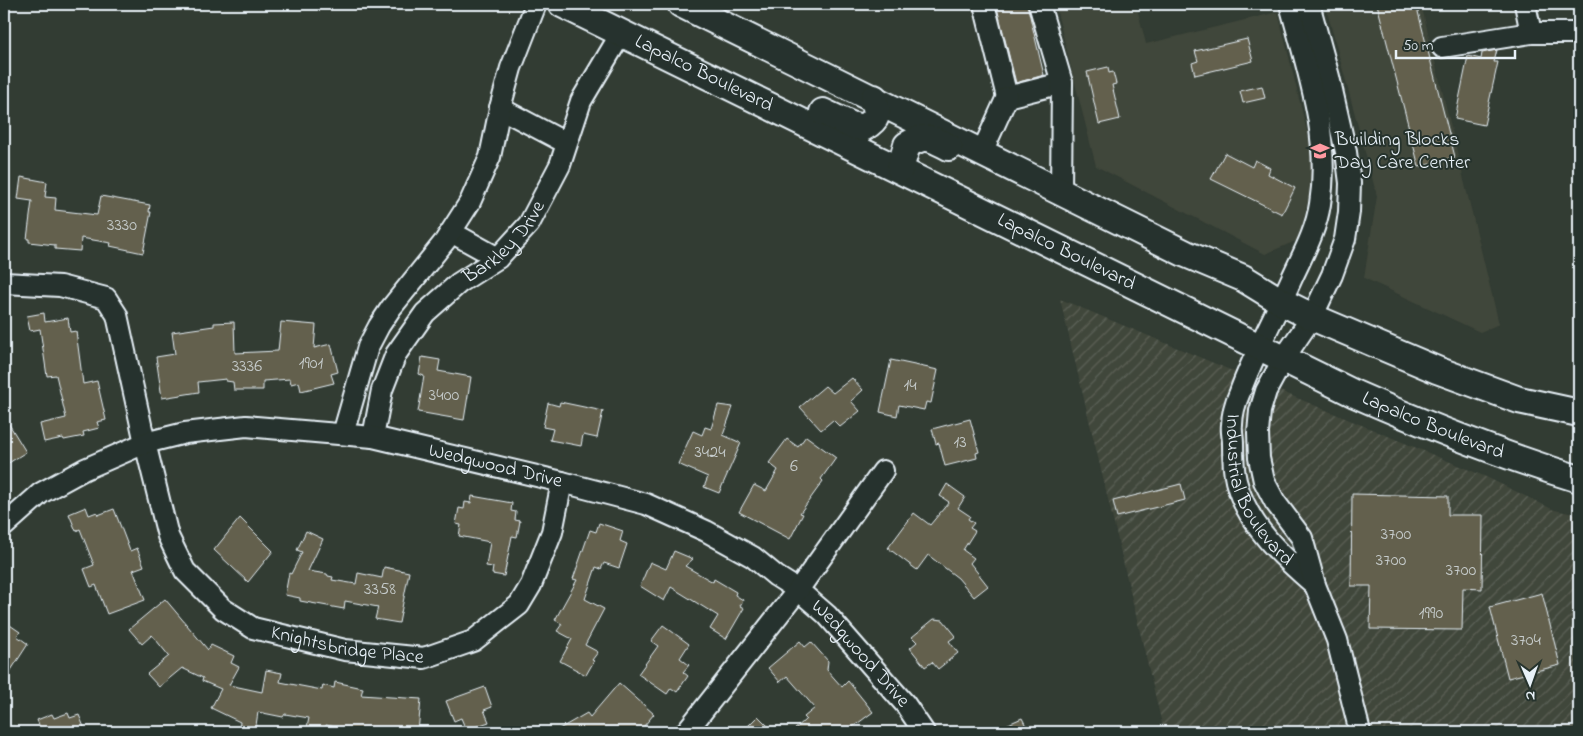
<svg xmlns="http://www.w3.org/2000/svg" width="1583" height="736" font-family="'Indie Flower',sans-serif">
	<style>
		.built { fill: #41473b }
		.industrial { fill: url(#industrial-furrows) }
		.building { fill: #63614d; stroke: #e8f1f8 }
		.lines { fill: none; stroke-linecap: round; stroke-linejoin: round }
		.minor-casing { stroke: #e8f1f8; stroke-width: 24 }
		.major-casing { stroke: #e8f1f8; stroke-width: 30 }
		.minor { stroke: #26332d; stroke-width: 20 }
		.major { stroke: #26332d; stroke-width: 26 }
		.labels { text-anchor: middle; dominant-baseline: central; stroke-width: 4; stroke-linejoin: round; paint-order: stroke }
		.number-label { font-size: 18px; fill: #c7cdcd }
		.street-label { font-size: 20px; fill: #e8f1f8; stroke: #26332d }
		.poi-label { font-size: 20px; fill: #e8f1f8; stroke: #26332d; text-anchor: start }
	</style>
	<defs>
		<pattern id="industrial-furrows" width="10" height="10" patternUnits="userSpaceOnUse" patternTransform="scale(1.25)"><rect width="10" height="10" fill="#41473b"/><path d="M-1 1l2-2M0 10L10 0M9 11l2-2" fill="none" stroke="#5c6258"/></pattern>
	</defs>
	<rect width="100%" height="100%" fill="#323c33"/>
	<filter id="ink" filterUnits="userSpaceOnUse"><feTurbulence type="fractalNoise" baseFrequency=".02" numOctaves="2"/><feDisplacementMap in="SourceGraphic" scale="10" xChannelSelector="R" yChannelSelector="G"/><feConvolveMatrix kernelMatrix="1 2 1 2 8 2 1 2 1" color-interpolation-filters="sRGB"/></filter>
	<g filter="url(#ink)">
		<g class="built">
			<polygon points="1055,4 1136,4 1146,44 1278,12 1313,156 1309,198 1298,240 1265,254 1096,166"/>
			<polygon points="1325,4 1421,4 1499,324 1480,332 1364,278 1377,196"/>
		</g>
		<polygon class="industrial" points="1060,299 1486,477 1554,510 1579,515 1579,732 1164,732"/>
		<g class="building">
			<polygon points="996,4 1027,4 1044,75 1016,83"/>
			<polygon points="1377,4 1416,4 1455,157 1419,167"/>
			<polygon points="1247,39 1253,61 1195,75 1192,63 1198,61 1195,51"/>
			<polygon points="1497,50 1494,62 1498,62 1484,125 1455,119 1468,56 1481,59 1482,53"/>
			<polygon points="1108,67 1109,73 1113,72 1116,84 1112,85 1120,119 1099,124 1087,72"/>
			<polygon points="1262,86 1265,98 1243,103 1240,91"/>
			<polygon points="1225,153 1252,167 1255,160 1270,168 1268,174 1295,188 1282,214 1211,179"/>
			<polygon points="21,177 47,182 45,197 56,198 55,210 97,215 101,196 150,205 149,212 151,212 143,253 110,246 111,243 81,238 80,251 55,249 55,245 29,242 29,239 27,239 32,201 18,199"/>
			<polygon points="44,313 45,322 68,318 70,332 76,331 83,384 97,381 106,420 97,422 99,428 83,432 84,436 64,440 63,438 44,442 40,424 66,418 56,375 47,376 40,329 30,331 27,316"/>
			<polygon points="234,322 235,353 278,351 281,322 316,325 314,348 331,344 338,372 331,374 334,383 301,391 299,382 291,384 290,379 263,381 263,390 234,390 233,382 226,381 226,379 198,382 199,392 162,398 156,357 175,354 172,332 214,326 214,323"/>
			<polygon points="422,357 440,360 438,371 471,377 464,420 418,412 424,376 419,374"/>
			<polygon points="891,360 938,370 931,403 926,402 924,410 899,405 897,416 880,412"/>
			<polygon points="852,378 863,390 851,401 860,411 840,427 833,420 821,430 800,407 825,386 833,393"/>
			<polygon points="560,402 603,411 597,438 583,435 581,446 550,440 553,429 543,427 548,403 559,406"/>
			<polygon points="718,405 733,407 723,435 741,443 719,493 704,487 708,477 678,464 693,431 702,435 705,427 711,429"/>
			<polygon points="4,416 26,452 4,466"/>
			<polygon points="970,419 979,452 976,453 977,458 945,466 939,443 936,444 932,429"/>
			<polygon points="806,436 836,458 821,479 823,481 800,513 803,514 790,539 739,512 754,485 766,491 778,470 769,463 787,439 798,447"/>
			<polygon points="947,484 965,497 958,508 970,516 968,519 974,523 970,528 975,531 963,550 974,558 970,563 988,586 974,597 958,578 928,555 917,570 888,548 914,513 930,525 949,502 940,496"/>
			<polygon points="1181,484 1185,500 1117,517 1113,501"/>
			<polygon points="1352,494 1448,496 1448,515 1483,515 1482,589 1463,588 1462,630 1370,629 1371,586 1351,586"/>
			<polygon points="472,496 512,503 511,511 516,512 515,520 520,521 517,537 512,536 504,576 492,574 493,567 486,566 490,542 459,536 461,525 456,524 459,508 464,509 465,502 471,503"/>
			<polygon points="86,507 89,515 97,512 98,515 114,509 130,551 137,548 144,566 133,570 145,600 107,614 96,585 91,587 84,569 94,565 80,529 76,531 69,514"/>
			<polygon points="240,518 273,551 248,582 214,550"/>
			<polygon points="599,523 623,531 620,541 627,544 619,568 604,563 601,569 596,567 585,599 604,609 585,645 598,652 592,660 594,661 586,675 560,661 572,639 557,631 562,624 555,620 577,580 573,579 590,530 596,532"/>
			<polygon points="306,531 323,539 308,571 327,574 328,576 333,577 332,580 356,584 358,573 382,578 384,567 409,572 399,623 375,619 378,607 345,601 344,609 300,601 300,598 285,595 289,573 291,574 302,552 297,550"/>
			<polygon points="674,551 693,559 685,566 713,582 714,579 736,592 735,595 743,600 740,606 744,608 726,639 710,629 718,616 671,587 664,601 640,586 650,562 666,569"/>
			<polygon points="1542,593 1560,665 1508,678 1490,607"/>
			<polygon points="165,599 208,650 211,645 234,656 231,663 239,667 229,685 262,692 266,670 282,673 280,682 322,690 323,685 334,688 335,682 363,688 361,695 421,699 418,732 365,730 365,732 359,732 326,725 324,732 306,732 309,718 285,714 283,717 258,712 255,732 239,730 240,722 211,708 221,689 202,681 203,678 182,668 159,687 147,674 169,656 152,635 142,644 129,629"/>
			<polygon points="934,619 943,620 956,636 949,641 958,653 938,669 932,662 925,667 910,648 917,642 912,637"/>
			<polygon points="4,621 20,632 17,636 28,644 4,681"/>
			<polygon points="663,625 689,644 680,658 689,665 683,672 688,676 677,692 671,688 667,694 638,674 658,646 651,641"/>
			<polygon points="800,641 805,647 811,642 828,661 827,670 842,687 848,681 873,712 846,732 792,732 806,719 804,717 815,708 787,676 780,682 768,668"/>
			<polygon points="619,683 654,714 639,732 554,732 587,713 590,717"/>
			<polygon points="485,687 492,707 484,710 489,722 466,730 461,718 454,721 446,701"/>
			<polygon points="68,713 70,718 79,715 86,732 42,732 37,720 52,714 54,718"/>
			<polygon points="758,716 774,732 742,732"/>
			<polygon points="1022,718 1029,732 990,732"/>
		</g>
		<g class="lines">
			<g class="minor-casing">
				<g id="minor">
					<polyline points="984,4 1007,97 1062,83"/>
					<polyline points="1039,4 1062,83 1061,191"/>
					<path id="s1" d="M1290,4C1307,69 1331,136 1320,204C1316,231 1303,254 1292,278C1275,316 1254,353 1240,392C1236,401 1232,414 1232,425C1231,431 1233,437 1233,443C1233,456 1233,469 1236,481C1247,525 1282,557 1315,585"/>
					<polyline points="1309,4 1329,77 1346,152 1350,183 1349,212 1345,239 1332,275 1312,317 1284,358 1266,391 1260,411 1258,433 1259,458 1264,481 1275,502 1302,538 1315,585 1337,640 1360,732"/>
					<polyline points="1525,4 1531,33"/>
					<polyline points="1442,47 1531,33 1579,33"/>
					<polyline points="500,108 566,143"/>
					<polyline points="982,152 1007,97"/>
					<polyline points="451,232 498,258"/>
					<path id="s2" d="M4,283L60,286L106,298L117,315L145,443L168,536L185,571L223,609L253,628L345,650L424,658L473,641L519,605L531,585L552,532L562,482"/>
					<polyline points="343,434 368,347 379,326 391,308 445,241 470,202 490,157 500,108 511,68 536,4"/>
					<path id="s3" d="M373,437L382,390L396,354L425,313L459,283L498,258L529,224L560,165L581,101L622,32"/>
					<path id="s4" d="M4,526L41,493L85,469L145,443L185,433L246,426L373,437L562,482L646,504L706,531L753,557L776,576L798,590L827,615L905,704L924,732"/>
					<polyline points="686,732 798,590 883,471"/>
				</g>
			</g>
			<g class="major-casing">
				<g id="major">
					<path id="s5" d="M562,4L1355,394C1430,427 1501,455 1579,479"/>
					<polyline points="681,4 1186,254 1243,278 1282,302 1312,317 1437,370 1519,400 1579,413"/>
					<path d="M823,112L851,125L863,128C879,119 878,115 874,98"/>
					<path d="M900,169L907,145C926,133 931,138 949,147"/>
				</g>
			</g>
			<use href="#minor" class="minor"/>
			<use href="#major" class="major"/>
		</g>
	</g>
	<defs>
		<g id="school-bare" transform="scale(1.5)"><path d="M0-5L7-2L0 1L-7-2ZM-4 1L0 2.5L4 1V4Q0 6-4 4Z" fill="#ff9aa2" stroke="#26332d" stroke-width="2.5" paint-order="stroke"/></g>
	</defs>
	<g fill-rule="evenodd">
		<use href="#school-bare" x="1320" y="151"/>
	</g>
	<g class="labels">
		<g class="number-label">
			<text x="122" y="226">3330</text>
			<text x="311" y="364">1901</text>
			<text x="247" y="367">3336</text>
			<text x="910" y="386">14</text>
			<text x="444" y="396">3400</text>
			<text x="960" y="443">13</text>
			<text x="710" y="453">3424</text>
			<text x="794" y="467">6</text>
			<text x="1396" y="535">3700</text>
			<text x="1391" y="561">3700</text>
			<text x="1461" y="571">3700</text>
			<text x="380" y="590">3358</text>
			<text x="1431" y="614">1990</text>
			<text x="1526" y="641">3704</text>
		</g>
		<g class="street-label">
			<text stroke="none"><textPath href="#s5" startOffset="158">Lapalco Boulevard</textPath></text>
			<text stroke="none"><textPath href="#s3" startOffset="244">Barkley Drive</textPath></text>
			<text stroke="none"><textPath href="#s5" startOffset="562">Lapalco Boulevard</textPath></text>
			<text stroke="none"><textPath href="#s5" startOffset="968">Lapalco Boulevard</textPath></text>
			<text stroke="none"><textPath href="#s4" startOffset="521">Wedgwood Drive</textPath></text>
			<text stroke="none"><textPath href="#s1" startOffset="515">Industrial Boulevard</textPath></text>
			<text stroke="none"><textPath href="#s2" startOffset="575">Knightsbridge Place</textPath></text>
			<text stroke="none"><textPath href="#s4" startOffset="941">Wedgwood Drive</textPath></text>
		</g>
		<g class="poi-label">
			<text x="1335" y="140">Building Blocks<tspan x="1335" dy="23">Day Care Center</tspan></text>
		</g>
	</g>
	<rect width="1583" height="736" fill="none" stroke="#26332d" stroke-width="20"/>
	<rect x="10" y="10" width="1563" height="716" fill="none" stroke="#e8f1f8" stroke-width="2" filter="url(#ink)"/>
	<g transform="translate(1530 684) rotate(178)" stroke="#26332d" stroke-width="4" paint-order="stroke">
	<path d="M0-4L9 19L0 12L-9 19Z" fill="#e8f1f8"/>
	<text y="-8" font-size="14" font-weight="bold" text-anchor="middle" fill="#e8f1f8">N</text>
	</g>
	<path d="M1396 50v8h119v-8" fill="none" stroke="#e8f1f8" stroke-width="2.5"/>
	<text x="1403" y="50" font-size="15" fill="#e8f1f8" stroke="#26332d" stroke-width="4" paint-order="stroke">50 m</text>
</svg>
